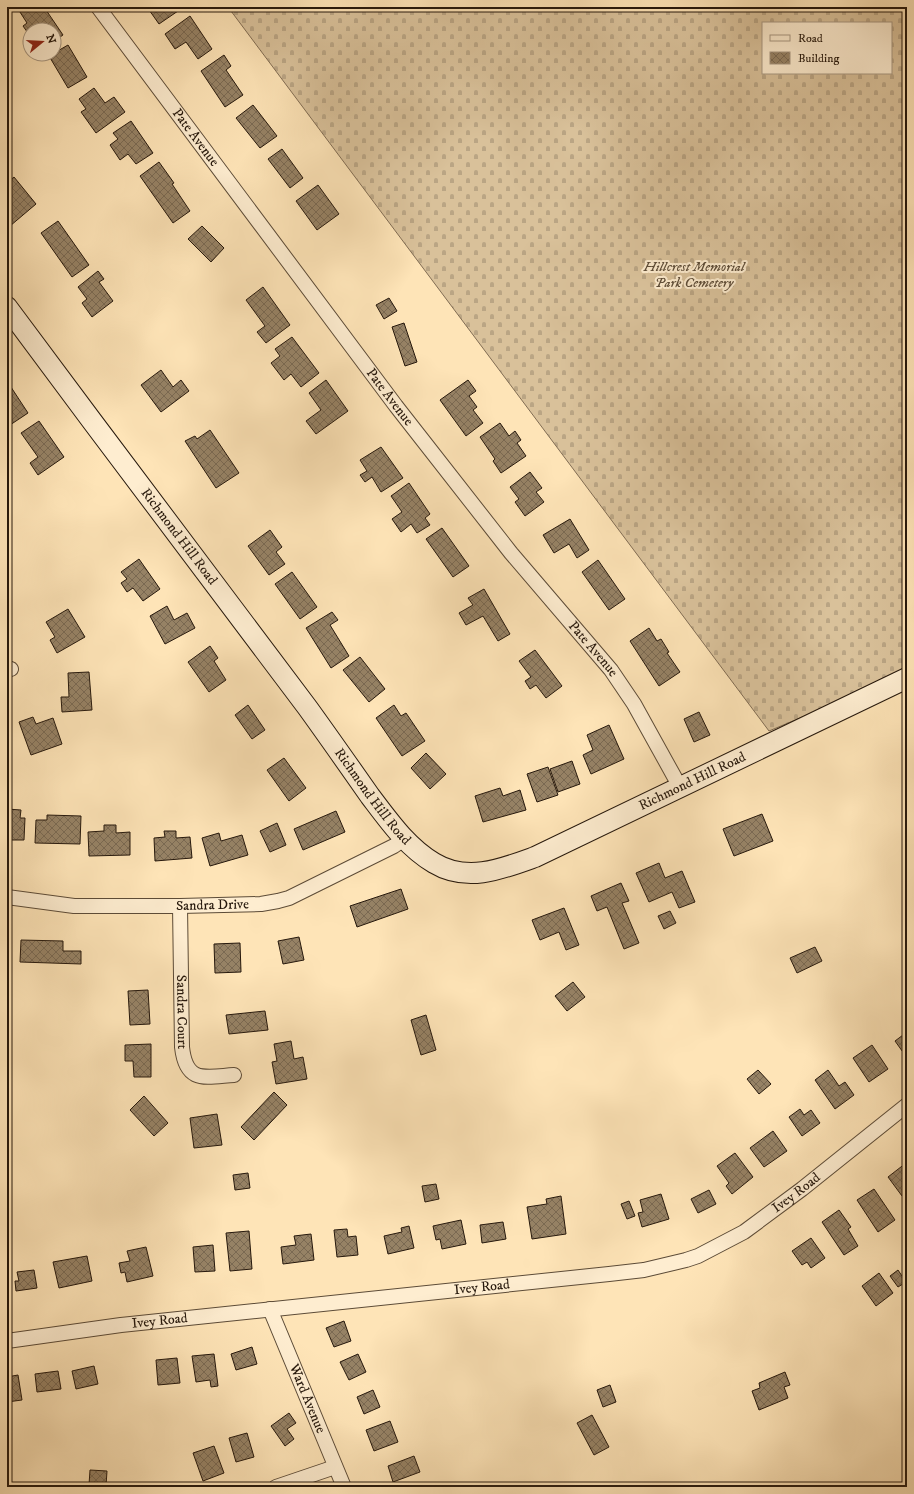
<svg xmlns="http://www.w3.org/2000/svg" width="914" height="1494" font-family="'IM FELL DW Pica',serif">
	<style>
		.cemetery { fill: url(#cemetery-stones); stroke: #806c53; fill-rule: evenodd }
		.building { fill: url(#building-cross-hatch); stroke: #26180c }
		.lines { fill: none; stroke-linecap: round; stroke-linejoin: round }
		.street-casing { stroke: #5c4b37; stroke-width: 16 }
		.secondary-casing { stroke: #26180c; stroke-width: 22 }
		.street { stroke: #feedd0; stroke-width: 14 }
		.secondary { stroke: #feedd0; stroke-width: 20 }
		.labels { text-anchor: middle; dominant-baseline: central; stroke-width: 4; stroke-linejoin: round; paint-order: stroke }
		.street-label { font-size: 14px; fill: #26180c; stroke: #feedd0 }
		.park-label { font-size: 14px; font-style: italic; fill: #5c4b37; stroke: #feedd0 }
	</style>
	<defs>
		<pattern id="cemetery-stones" width="16" height="16" patternUnits="userSpaceOnUse"><rect width="16" height="16" fill="#d9c19a"/><path d="M2 7V4a2 2 0 0 1 4 0v3zM10 15v-3a2 2 0 0 1 4 0v3z" fill="#baa584"/></pattern>
		<pattern id="building-cross-hatch" width="8" height="8" patternUnits="userSpaceOnUse"><rect width="8" height="8" fill="#968265"/><path d="M0 0l8 8M0 8l8-8" fill="none" stroke="#7a6952"/></pattern>
	</defs>
	<rect width="100%" height="100%" fill="#fee4b7"/>
	<filter id="stains"><feTurbulence type="fractalNoise" baseFrequency=".005" numOctaves="4"/><feColorMatrix values="0 0 0 0 .2 0 0 0 0 .09 0 0 0 0 .02 0 0 0 .5 -.17"/></filter>
	<radialGradient id="worn" r=".72"><stop offset=".6" stop-color="#630" stop-opacity="0"/><stop offset="1" stop-color="#630" stop-opacity=".3"/></radialGradient>
	<path class="cemetery" d="M228,7H907V673L769,731ZM763,23H891V73H763Z"/>
	<g class="building">
		<polygon points="21,7 44,7 63,35 54,41 54,30 30,30 30,36 23,26 27,23 18,9"/>
		<polygon points="147,7 175,7 178,11 159,24"/>
		<polygon points="190,16 212,49 198,59 186,42 175,49 165,34"/>
		<polygon points="68,45 87,77 68,88 49,56"/>
		<polygon points="224,55 231,66 226,70 243,95 225,107 201,71"/>
		<polygon points="94,88 105,103 114,97 125,112 96,133 81,112 86,109 79,99"/>
		<polygon points="253,105 277,136 260,148 236,118"/>
		<polygon points="131,121 153,153 136,164 128,154 120,160 110,145 118,139 113,133"/>
		<polygon points="282,149 303,178 290,188 268,159"/>
		<polygon points="159,162 174,183 172,184 190,211 173,223 140,176"/>
		<polygon points="14,177 36,204 10,226 7,222 7,203 11,200 7,194 7,183"/>
		<polygon points="318,185 339,214 317,230 296,201"/>
		<polygon points="58,221 89,265 72,277 41,233"/>
		<polygon points="202,226 224,248 211,262 188,239"/>
		<polygon points="98,271 104,279 99,282 113,301 92,317 82,303 87,299 78,287"/>
		<polygon points="263,287 290,325 266,343 257,332 265,326 246,300"/>
		<polygon points="389,298 397,311 384,319 376,305"/>
		<polygon points="404,323 417,362 405,366 392,327"/>
		<polygon points="292,337 319,373 301,387 291,374 284,380 271,363 280,356 275,349"/>
		<polygon points="161,370 173,387 181,380 189,391 161,412 141,385"/>
		<polygon points="326,380 348,411 316,434 306,421 321,410 309,393"/>
		<polygon points="468,380 476,391 469,396 477,407 473,410 483,423 466,436 440,400"/>
		<polygon points="7,381 28,413 7,427"/>
		<polygon points="39,421 64,457 38,475 30,463 38,457 21,433"/>
		<polygon points="500,423 509,436 515,431 521,440 517,443 526,456 501,473 493,461 495,459 480,437"/>
		<polygon points="210,430 239,473 216,488 185,441 195,436 197,439"/>
		<polygon points="381,447 403,478 381,492 372,477 365,482 360,475 367,471 360,460"/>
		<polygon points="530,472 542,488 536,492 544,502 525,516 515,502 519,499 510,487"/>
		<polygon points="409,483 430,514 425,518 430,525 417,533 411,524 401,532 392,519 402,512 391,496"/>
		<polygon points="570,519 589,550 577,558 569,544 554,553 543,535"/>
		<polygon points="442,528 469,566 453,577 426,539"/>
		<polygon points="270,530 282,547 276,552 285,564 269,575 248,546"/>
		<polygon points="139,559 160,589 143,601 133,588 127,592 121,583 127,579 121,572"/>
		<polygon points="598,560 625,599 609,610 582,572"/>
		<polygon points="292,572 317,607 300,619 275,584"/>
		<polygon points="484,589 510,634 498,641 483,616 466,625 459,613 473,605 468,598"/>
		<polygon points="167,606 174,620 187,613 195,628 165,644 150,616"/>
		<polygon points="68,609 85,637 57,653 50,640 55,637 46,622"/>
		<polygon points="332,612 338,620 330,625 349,656 331,668 306,628"/>
		<polygon points="649,628 657,641 661,639 669,652 667,653 680,672 659,686 630,641"/>
		<polygon points="210,646 218,658 214,661 226,680 209,692 188,662"/>
		<polygon points="535,650 562,686 546,698 536,685 530,689 525,681 531,677 519,661"/>
		<polygon points="360,657 385,689 369,702 343,670"/>
		<polygon points="89,672 92,710 62,712 61,697 69,697 68,673"/>
		<polygon points="248,705 265,730 252,739 235,715"/>
		<polygon points="394,705 401,716 406,713 425,741 402,756 376,718"/>
		<polygon points="699,712 710,735 694,742 684,719"/>
		<polygon points="33,717 36,724 53,718 62,744 31,755 19,722"/>
		<polygon points="609,725 624,759 591,774 583,755 593,750 587,735"/>
		<polygon points="426,753 446,774 430,789 411,768"/>
		<polygon points="284,758 306,788 289,801 267,770"/>
		<polygon points="572,761 580,784 558,792 550,769"/>
		<polygon points="548,767 558,795 537,802 527,774"/>
		<polygon points="500,788 503,796 520,790 526,810 483,822 475,796"/>
		<polygon points="7,809 21,810 20,818 25,818 24,840 7,840"/>
		<polygon points="336,811 345,832 303,850 294,829"/>
		<polygon points="762,814 773,841 734,856 723,829"/>
		<polygon points="47,815 81,816 80,844 35,843 36,820 47,820"/>
		<polygon points="277,823 286,845 270,852 260,831"/>
		<polygon points="104,825 116,825 116,833 130,832 130,855 89,856 88,832 104,831"/>
		<polygon points="164,831 176,831 176,838 190,837 192,858 155,861 154,838 165,837"/>
		<polygon points="219,833 221,841 242,835 248,855 210,866 202,838"/>
		<polygon points="659,863 665,878 682,871 695,902 679,908 672,892 649,902 636,873"/>
		<polygon points="621,883 629,901 622,903 639,943 624,949 607,907 597,911 591,896"/>
		<polygon points="401,889 408,909 357,927 350,906"/>
		<polygon points="564,908 579,945 566,950 559,932 540,940 532,920"/>
		<polygon points="670,911 676,923 664,929 658,916"/>
		<polygon points="299,937 304,960 283,964 278,941"/>
		<polygon points="21,940 63,941 63,951 81,951 81,964 20,962"/>
		<polygon points="240,943 241,972 215,973 214,944"/>
		<polygon points="815,947 822,961 797,973 790,958"/>
		<polygon points="573,982 585,997 567,1011 555,996"/>
		<polygon points="148,990 150,1024 130,1025 128,991"/>
		<polygon points="265,1011 268,1030 229,1034 226,1015"/>
		<polygon points="426,1015 436,1050 421,1055 411,1020"/>
		<polygon points="907,1032 907,1053 905,1055 895,1041"/>
		<polygon points="291,1041 294,1059 303,1057 307,1079 276,1084 272,1062 277,1061 274,1044"/>
		<polygon points="151,1044 151,1077 134,1077 133,1061 125,1061 125,1045"/>
		<polygon points="872,1045 888,1069 869,1082 853,1058"/>
		<polygon points="758,1070 771,1084 759,1094 747,1079"/>
		<polygon points="828,1070 839,1086 845,1082 854,1095 835,1109 815,1080"/>
		<polygon points="274,1092 287,1105 254,1140 241,1127"/>
		<polygon points="144,1096 168,1123 154,1136 130,1110"/>
		<polygon points="800,1109 804,1115 811,1110 820,1123 802,1136 789,1117"/>
		<polygon points="217,1114 222,1145 194,1148 190,1118"/>
		<polygon points="773,1131 787,1151 764,1167 750,1148"/>
		<polygon points="735,1153 753,1177 732,1194 726,1186 729,1183 717,1166"/>
		<polygon points="906,1163 907,1192 902,1196 888,1177"/>
		<polygon points="248,1173 250,1188 235,1190 233,1175"/>
		<polygon points="436,1184 439,1199 425,1202 422,1186"/>
		<polygon points="874,1189 895,1220 878,1232 857,1200"/>
		<polygon points="709,1190 716,1204 698,1213 691,1199"/>
		<polygon points="661,1194 669,1219 642,1227 638,1213 643,1212 640,1200"/>
		<polygon points="561,1196 566,1234 532,1239 527,1207 547,1204 546,1199"/>
		<polygon points="629,1201 635,1216 627,1219 621,1204"/>
		<polygon points="839,1210 851,1227 848,1229 858,1246 844,1255 822,1222"/>
		<polygon points="461,1220 466,1244 442,1249 440,1239 436,1240 433,1226"/>
		<polygon points="503,1222 506,1239 482,1243 480,1225"/>
		<polygon points="409,1226 414,1248 388,1254 384,1236 402,1232 401,1228"/>
		<polygon points="347,1229 348,1237 356,1236 358,1255 337,1257 334,1230"/>
		<polygon points="249,1231 252,1269 230,1271 226,1233"/>
		<polygon points="311,1234 314,1260 283,1264 281,1247 296,1245 294,1236"/>
		<polygon points="811,1238 825,1258 811,1268 807,1262 802,1265 792,1251"/>
		<polygon points="213,1245 215,1271 195,1272 193,1247"/>
		<polygon points="146,1247 153,1276 127,1282 125,1272 121,1273 119,1263 130,1261 127,1251"/>
		<polygon points="87,1256 92,1281 59,1288 53,1262"/>
		<polygon points="34,1270 37,1288 16,1291 15,1281 19,1281 17,1272"/>
		<polygon points="898,1270 906,1282 898,1287 890,1276"/>
		<polygon points="879,1273 893,1293 876,1306 862,1286"/>
		<polygon points="344,1321 351,1341 334,1347 326,1328"/>
		<polygon points="252,1347 257,1364 236,1370 231,1354"/>
		<polygon points="214,1354 218,1386 211,1387 210,1380 196,1382 192,1356"/>
		<polygon points="358,1354 366,1372 349,1380 340,1362"/>
		<polygon points="177,1358 180,1383 158,1385 156,1360"/>
		<polygon points="94,1366 98,1384 76,1389 72,1371"/>
		<polygon points="58,1371 61,1389 37,1392 35,1374"/>
		<polygon points="785,1372 790,1385 784,1387 788,1398 759,1410 752,1391 760,1388 759,1383"/>
		<polygon points="18,1375 22,1400 7,1402 7,1377"/>
		<polygon points="610,1385 616,1402 603,1407 597,1390"/>
		<polygon points="373,1390 380,1407 364,1414 357,1397"/>
		<polygon points="289,1413 296,1423 287,1429 294,1439 285,1446 271,1426"/>
		<polygon points="592,1415 609,1447 594,1455 577,1423"/>
		<polygon points="390,1421 398,1442 374,1451 366,1430"/>
		<polygon points="247,1433 254,1457 236,1462 229,1438"/>
		<polygon points="214,1446 224,1473 203,1481 193,1453"/>
		<polygon points="414,1456 420,1472 393,1482 388,1466"/>
		<polygon points="90,1470 107,1471 106,1486 89,1485"/>
	</g>
	<g class="lines">
		<g class="street-casing">
			<g id="street">
				<path id="s1" d="M98,7L396,406L511,553L611,670L634,704L680,787"/>
				<polyline points="7,668 11,669"/>
				<path id="s2" d="M7,897L74,906H180L261,904L278,901L289,898L394,846L404,839"/>
				<path id="s3" d="M180,906L182,1047C186,1084 205,1077 234,1075"/>
				<path id="s4" d="M270,1309L344,1487"/>
				<path id="s5" d="M7,1341L121,1325L609,1274L644,1270L686,1260L698,1256L744,1232L802,1189L907,1105"/>
				<polyline points="276,1487 335,1467"/>
			</g>
		</g>
		<g class="secondary-casing">
			<g id="secondary">
				<path id="s6" d="M7,307C106,441 207,573 307,707C328,736 349,766 370,796C389,821 407,847 434,863C467,883 502,869 535,857L907,678"/>
			</g>
		</g>
		<use href="#street" class="street"/>
		<use href="#secondary" class="secondary"/>
	</g>
	<g class="labels">
		<g class="street-label">
			<text stroke="none"><textPath href="#s1" startOffset="163">Pate Avenue</textPath></text>
			<text stroke="none"><textPath href="#s1" startOffset="487">Pate Avenue</textPath></text>
			<text stroke="none"><textPath href="#s6" startOffset="287">Richmond Hill Road</textPath></text>
			<text stroke="none"><textPath href="#s1" startOffset="811">Pate Avenue</textPath></text>
			<text stroke="none"><textPath href="#s6" startOffset="982">Richmond Hill Road</textPath></text>
			<text stroke="none"><textPath href="#s6" startOffset="611">Richmond Hill Road</textPath></text>
			<text stroke="none"><textPath href="#s2" startOffset="206">Sandra Drive</textPath></text>
			<text stroke="none"><textPath href="#s3" startOffset="106">Sandra Court</textPath></text>
			<text stroke="none"><textPath href="#s5" startOffset="814">Ivey Road</textPath></text>
			<text stroke="none"><textPath href="#s5" startOffset="478">Ivey Road</textPath></text>
			<text stroke="none"><textPath href="#s5" startOffset="154">Ivey Road</textPath></text>
			<text stroke="none"><textPath href="#s4" startOffset="97">Ward Avenue</textPath></text>
		</g>
		<g class="park-label">
			<text x="694" y="267">Hillcrest Memorial<tspan x="694" dy="16">Park Cemetery</tspan></text>
		</g>
	</g>
	<rect width="914" height="1494" fill="none" stroke="#fee4b7" stroke-width="24"/>
	<rect x="8" y="8" width="898" height="1478" fill="none" stroke="#26180c" stroke-width="2"/>
	<rect x="12" y="12" width="890" height="1470" fill="none" stroke="#26180c"/>
	<rect x="762" y="22" width="130" height="52" fill="#feedd0" stroke="#a89882"/>
	<rect x="770" y="35" width="20" height="6" fill="#feedd0" stroke="#a89882"/>
	<text x="798" y="42" font-size="12" fill="#26180c">Road</text>
	<rect x="770" y="52" width="20" height="12" fill="url(#building-cross-hatch)" stroke="#a89882"/>
	<text x="798" y="62" font-size="12" fill="#26180c">Building</text>
	<g transform="translate(42 42) rotate(72)"><circle r="19" fill="#feedd0" stroke="#a89882"/>
	<path d="M0-3L7 15L0 10L-7 15Z" fill="#8f2418"/>
	<text y="-6" font-size="11" font-weight="bold" text-anchor="middle" fill="#26180c">N</text>
	</g>
	<rect width="100%" height="100%" filter="url(#stains)"/>
	<rect width="100%" height="100%" fill="url(#worn)"/>
</svg>
